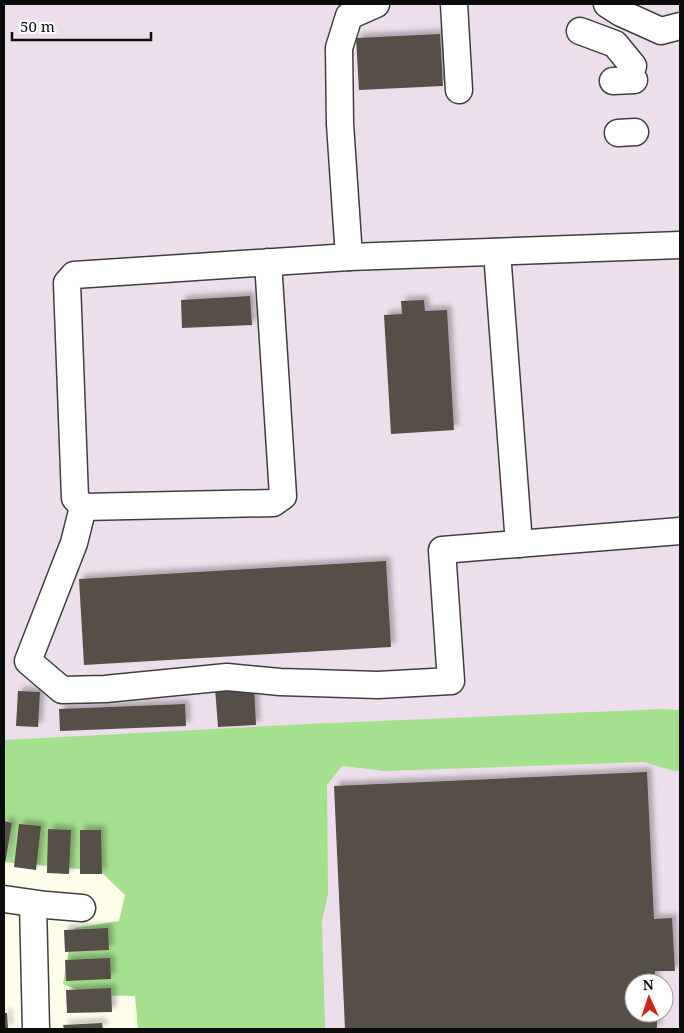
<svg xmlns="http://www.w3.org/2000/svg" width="684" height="1033" font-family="'Noto Serif',serif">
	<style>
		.industrial { fill: #ecdfeb; fill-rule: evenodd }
		.forest { fill: #a5e08e }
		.building { fill: #564f47; filter: url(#shadow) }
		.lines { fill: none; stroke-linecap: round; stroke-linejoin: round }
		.minor-casing { stroke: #3f3f3f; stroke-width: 29 }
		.minor { stroke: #fff; stroke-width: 26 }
	</style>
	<defs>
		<filter id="shadow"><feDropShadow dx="4.5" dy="-4.5" stdDeviation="2.5" flood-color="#0004"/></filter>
	</defs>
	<rect width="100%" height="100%" fill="#fffeeb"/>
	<path class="industrial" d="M4,4H680V1029H313L4,781ZM634,983H664V1013H634Z"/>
	<polygon class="forest" points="664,709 680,710 680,770 674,771 644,762 385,771 342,766 327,785 328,894 322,921 325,1029 138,1029 135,996 88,995 63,984 69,949 75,928 119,921 125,895 100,871 4,862 4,740 307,724"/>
	<g class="building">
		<polygon points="440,34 443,86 359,90 356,38"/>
		<polygon points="250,296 252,325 182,328 181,300"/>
		<polygon points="424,300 425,311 447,310 454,430 391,434 384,315 402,314 401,301"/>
		<polygon points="386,561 391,647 84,665 79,579"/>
		<polygon points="254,686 256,725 218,727 215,688"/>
		<polygon points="18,691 40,692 38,727 16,726"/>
		<polygon points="185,704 186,726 60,731 59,709"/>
		<polygon points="647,772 654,919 672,918 675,971 655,971 655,983 634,983 634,1013 657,1013 657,1029 345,1029 334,786"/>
		<polygon points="4,821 12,823 5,864 4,864"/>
		<polygon points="19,824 41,826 36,870 14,867"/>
		<polygon points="48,829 71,830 69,874 47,873"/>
		<polygon points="80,830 101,830 102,874 80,874"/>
		<polygon points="108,928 109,950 65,952 64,930"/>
		<polygon points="110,958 111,979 66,981 65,960"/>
		<polygon points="111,988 112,1012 67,1013 66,990"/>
		<polygon points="4,1013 7,1013 8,1029 4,1029"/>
		<polygon points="102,1023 103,1029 64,1029 63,1025"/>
	</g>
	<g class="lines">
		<g class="minor-casing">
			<g id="minor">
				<polyline points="454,4 459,90"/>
				<polyline points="607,4 621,13 661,31 680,26"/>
				<polyline points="580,31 615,44 633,66"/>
				<polyline points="613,81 634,80"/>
				<polyline points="618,133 635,132"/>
				<polyline points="497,252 519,544"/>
				<polyline points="349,257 340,124 339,48 349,16 376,4"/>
				<polyline points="268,262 283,496 273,503 83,507 75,498 67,283 74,275 349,257 680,245"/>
				<polyline points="83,507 74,543 28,661 62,690 105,689 227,677 280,682 378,685 451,681 442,550 680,531"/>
				<polyline points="4,899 46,905 82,908"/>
				<polyline points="33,904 36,1029"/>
			</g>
		</g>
		<use href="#minor" class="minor"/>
	</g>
	<rect width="684" height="1033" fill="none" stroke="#0c0c0c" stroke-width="10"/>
	<g transform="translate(649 998) rotate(357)"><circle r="24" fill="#ffffff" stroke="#9e9e9e"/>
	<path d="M0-4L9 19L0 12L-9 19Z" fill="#ca2b16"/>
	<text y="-8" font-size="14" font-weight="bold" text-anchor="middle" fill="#0c0c0c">N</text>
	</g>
	<path d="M12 32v8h139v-8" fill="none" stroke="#0c0c0c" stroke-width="2.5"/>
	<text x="20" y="32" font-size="15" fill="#0c0c0c" stroke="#ffffff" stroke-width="4" paint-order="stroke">50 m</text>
</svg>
